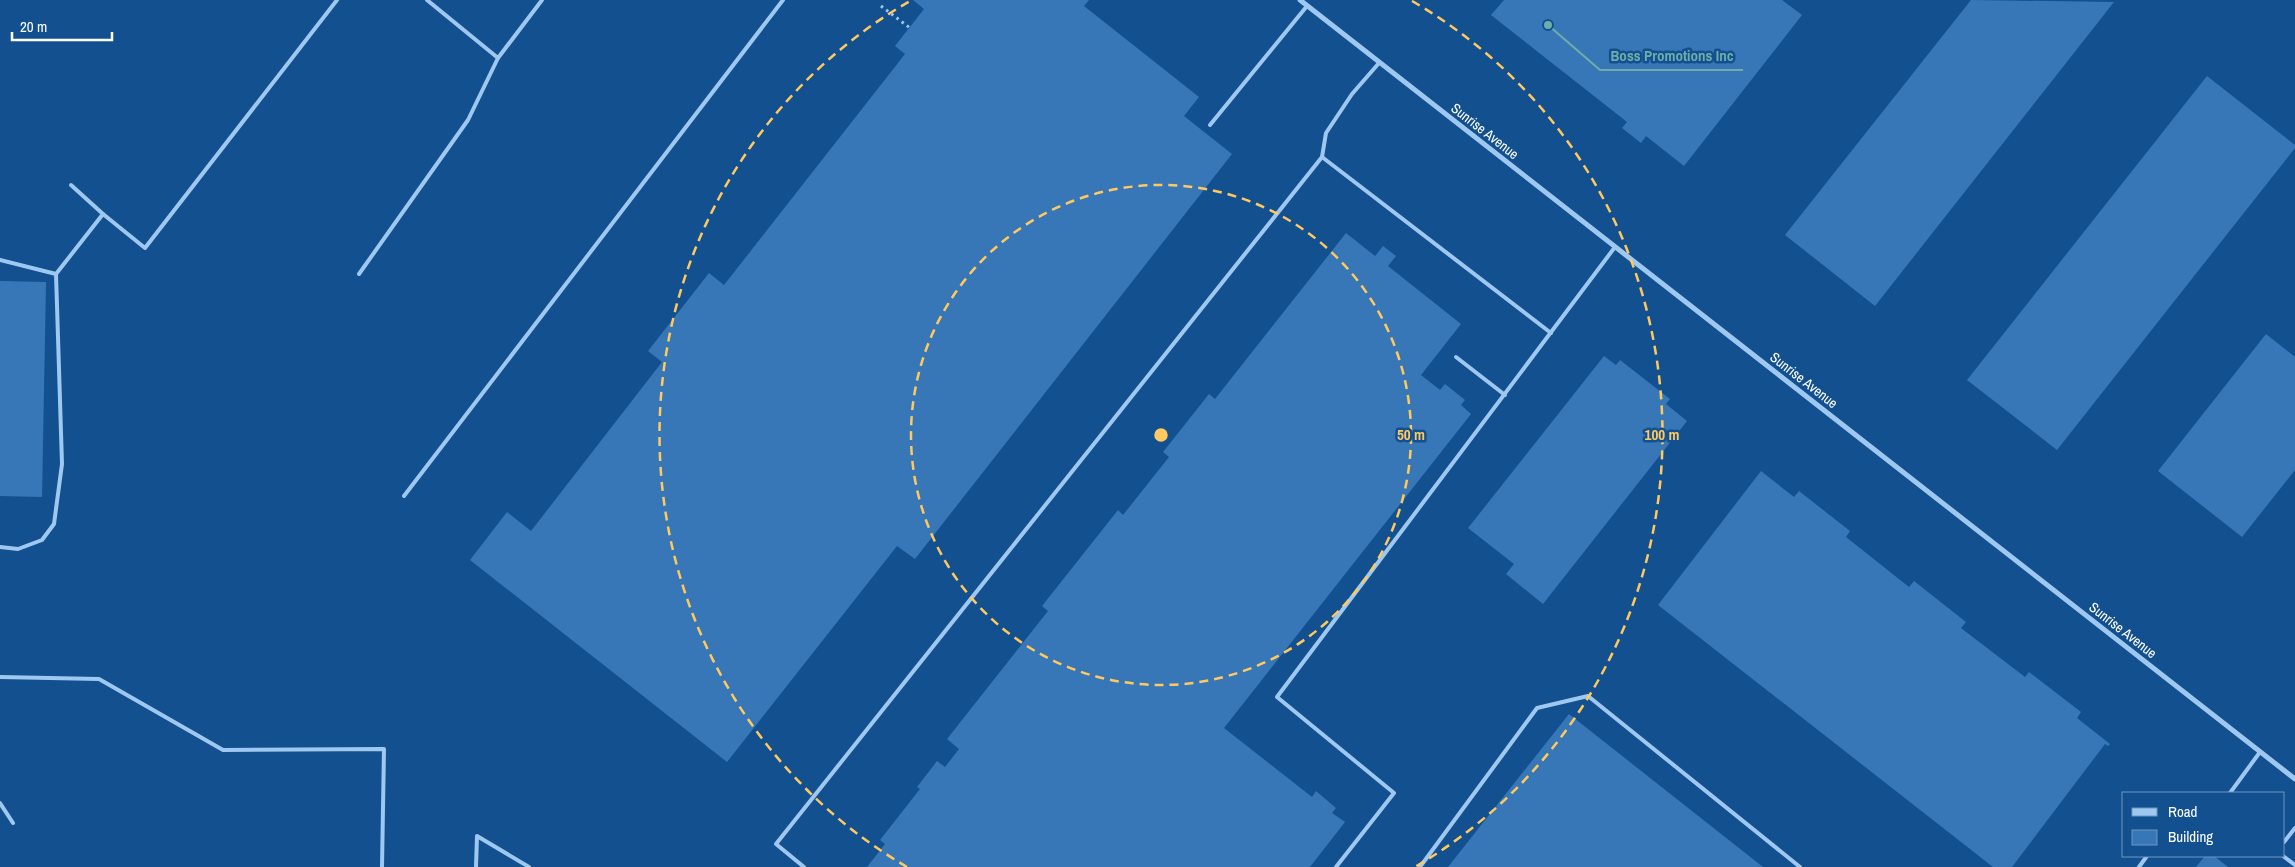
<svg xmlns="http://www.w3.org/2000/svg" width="2295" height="867" font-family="'Archivo Narrow',sans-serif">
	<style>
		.building { fill: #3777b7 }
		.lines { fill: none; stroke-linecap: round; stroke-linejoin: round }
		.path { stroke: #9fc8f1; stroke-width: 3; stroke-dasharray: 2.5 4; stroke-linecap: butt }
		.service { stroke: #9fc8f1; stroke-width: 4 }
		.minor { stroke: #9fc8f1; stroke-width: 5 }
		.ring { fill: none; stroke: #ffc95f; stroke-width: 2.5; stroke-dasharray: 9 6 }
		.labels { text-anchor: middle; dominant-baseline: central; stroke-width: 5; stroke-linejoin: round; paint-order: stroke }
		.street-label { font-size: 14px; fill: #fff; stroke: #135090 }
		.centre { fill: #ffc95f; stroke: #135090; stroke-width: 2.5 }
		.ring-label { font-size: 15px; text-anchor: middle; font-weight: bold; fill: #ffc95f; stroke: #135090; stroke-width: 5; stroke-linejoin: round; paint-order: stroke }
		.leader { fill: none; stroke: #6fada8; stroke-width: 2 }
		.callout-dot { fill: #6fada8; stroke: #135090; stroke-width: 2 }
		.callout-label { font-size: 15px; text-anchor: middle; font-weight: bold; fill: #6fada8; stroke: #135090; stroke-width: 5; stroke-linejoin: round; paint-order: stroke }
	</style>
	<rect width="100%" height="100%" fill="#135090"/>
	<g class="building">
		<polygon points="913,0 1089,0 1084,6 1199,97 1184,116 1232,154 915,559 897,546 727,762 470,560 507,512 531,531 662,362 648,351 709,273 724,285 905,54 895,46 924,9"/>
		<polygon points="1504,0 1782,0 1802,15 1684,166 1646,136 1641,143 1622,128 1627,122 1491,15"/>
		<polygon points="1971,0 2114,2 1875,306 1785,235"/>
		<polygon points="2207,76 2295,145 2295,148 2057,450 1967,380"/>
		<polygon points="1346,233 1375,256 1383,246 1396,256 1388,266 1461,324 1421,375 1440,390 1445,384 1465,400 1461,405 1471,414 1224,728 1312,797 1316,791 1336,808 1332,813 1345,822 1310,867 867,867 885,844 880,840 920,789 917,787 937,761 945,767 959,749 947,739 1048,611 1042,606 1118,510 1123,515 1169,457 1163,452 1209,394 1215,399"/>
		<polygon points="0,281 46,282 42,497 0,496"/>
		<polygon points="2266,334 2295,357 2295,470 2242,537 2158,471"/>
		<polygon points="1604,356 1616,365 1620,360 1670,399 1666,404 1687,421 1543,604 1506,574 1514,564 1468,528"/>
		<polygon points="1761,471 1794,497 1799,491 1850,531 1846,537 1909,587 1914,581 1966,622 1961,628 2025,677 2029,672 2081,712 2077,718 2110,744 2108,746 2105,744 2012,867 1993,867 1658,605"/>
		<polygon points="1569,714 1763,867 1448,867"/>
		<polygon points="2205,856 2214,856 2228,867 2196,867"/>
	</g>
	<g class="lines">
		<polyline class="path" points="881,6 910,28"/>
		<g class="service">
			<polyline points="427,0 498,58 542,0"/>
			<polyline points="1210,125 1307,6"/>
			<polyline points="1322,157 1551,333"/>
			<polyline points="71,185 103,214"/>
			<polyline points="0,260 56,274 103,214 145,248 337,0"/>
			<polyline points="359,274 468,120 498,58"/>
			<polyline points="1456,357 1505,395"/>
			<polyline points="404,496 783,0"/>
			<polyline points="0,547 18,549 42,540 54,524 62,464 56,274"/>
			<polyline points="0,677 99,679 223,750 384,749 382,867"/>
			<polyline points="2230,793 2260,752"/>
			<polyline points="0,803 13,823"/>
			<polyline points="2284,842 2295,828"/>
			<polyline points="2283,856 2295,865"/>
			<polyline points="476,867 477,836 529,867"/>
			<polyline points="804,867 776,844 1322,157 1326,133 1352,94 1379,63"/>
			<polyline points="1336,867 1394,793 1277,697 1615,247"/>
			<polyline points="1420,867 1537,708 1588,696 1800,867"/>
			<polyline points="2139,867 2147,856"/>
		</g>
		<polyline class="minor" points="1300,0 2295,779"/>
	</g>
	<g class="ring">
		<circle cx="1161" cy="435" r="250"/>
		<path d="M907 867A501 501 0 0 1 910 1M1412 1A501 501 0 0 1 1415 867"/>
	</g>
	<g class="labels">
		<g class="street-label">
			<text transform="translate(1485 131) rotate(38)">Sunrise Avenue</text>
			<text transform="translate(1804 380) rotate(38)">Sunrise Avenue</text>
			<text transform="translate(2123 630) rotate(38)">Sunrise Avenue</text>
		</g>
	</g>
	<circle cx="1161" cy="435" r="8" class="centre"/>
	<g class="ring-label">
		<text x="1411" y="440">50 m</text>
		<text x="1662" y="440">100 m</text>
	</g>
	<path class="leader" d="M1548 25L1600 70H1743"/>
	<circle class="callout-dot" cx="1548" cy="25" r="5"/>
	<g class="callout-label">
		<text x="1672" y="61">Boss Promotions Inc</text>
	</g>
	<rect x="2122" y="792" width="162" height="65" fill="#135090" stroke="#7196bc"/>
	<rect x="2132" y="808" width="25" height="8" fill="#9fc8f1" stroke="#7196bc"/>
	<text x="2168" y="817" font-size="15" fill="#ffffff">Road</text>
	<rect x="2132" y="830" width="25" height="15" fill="#3777b7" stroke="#7196bc"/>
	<text x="2168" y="842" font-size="15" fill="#ffffff">Building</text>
	<path d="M12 32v8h100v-8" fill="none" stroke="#ffffff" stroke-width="2.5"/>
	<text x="20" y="32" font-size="15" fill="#ffffff" stroke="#135090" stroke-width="4" paint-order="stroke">20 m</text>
</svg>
